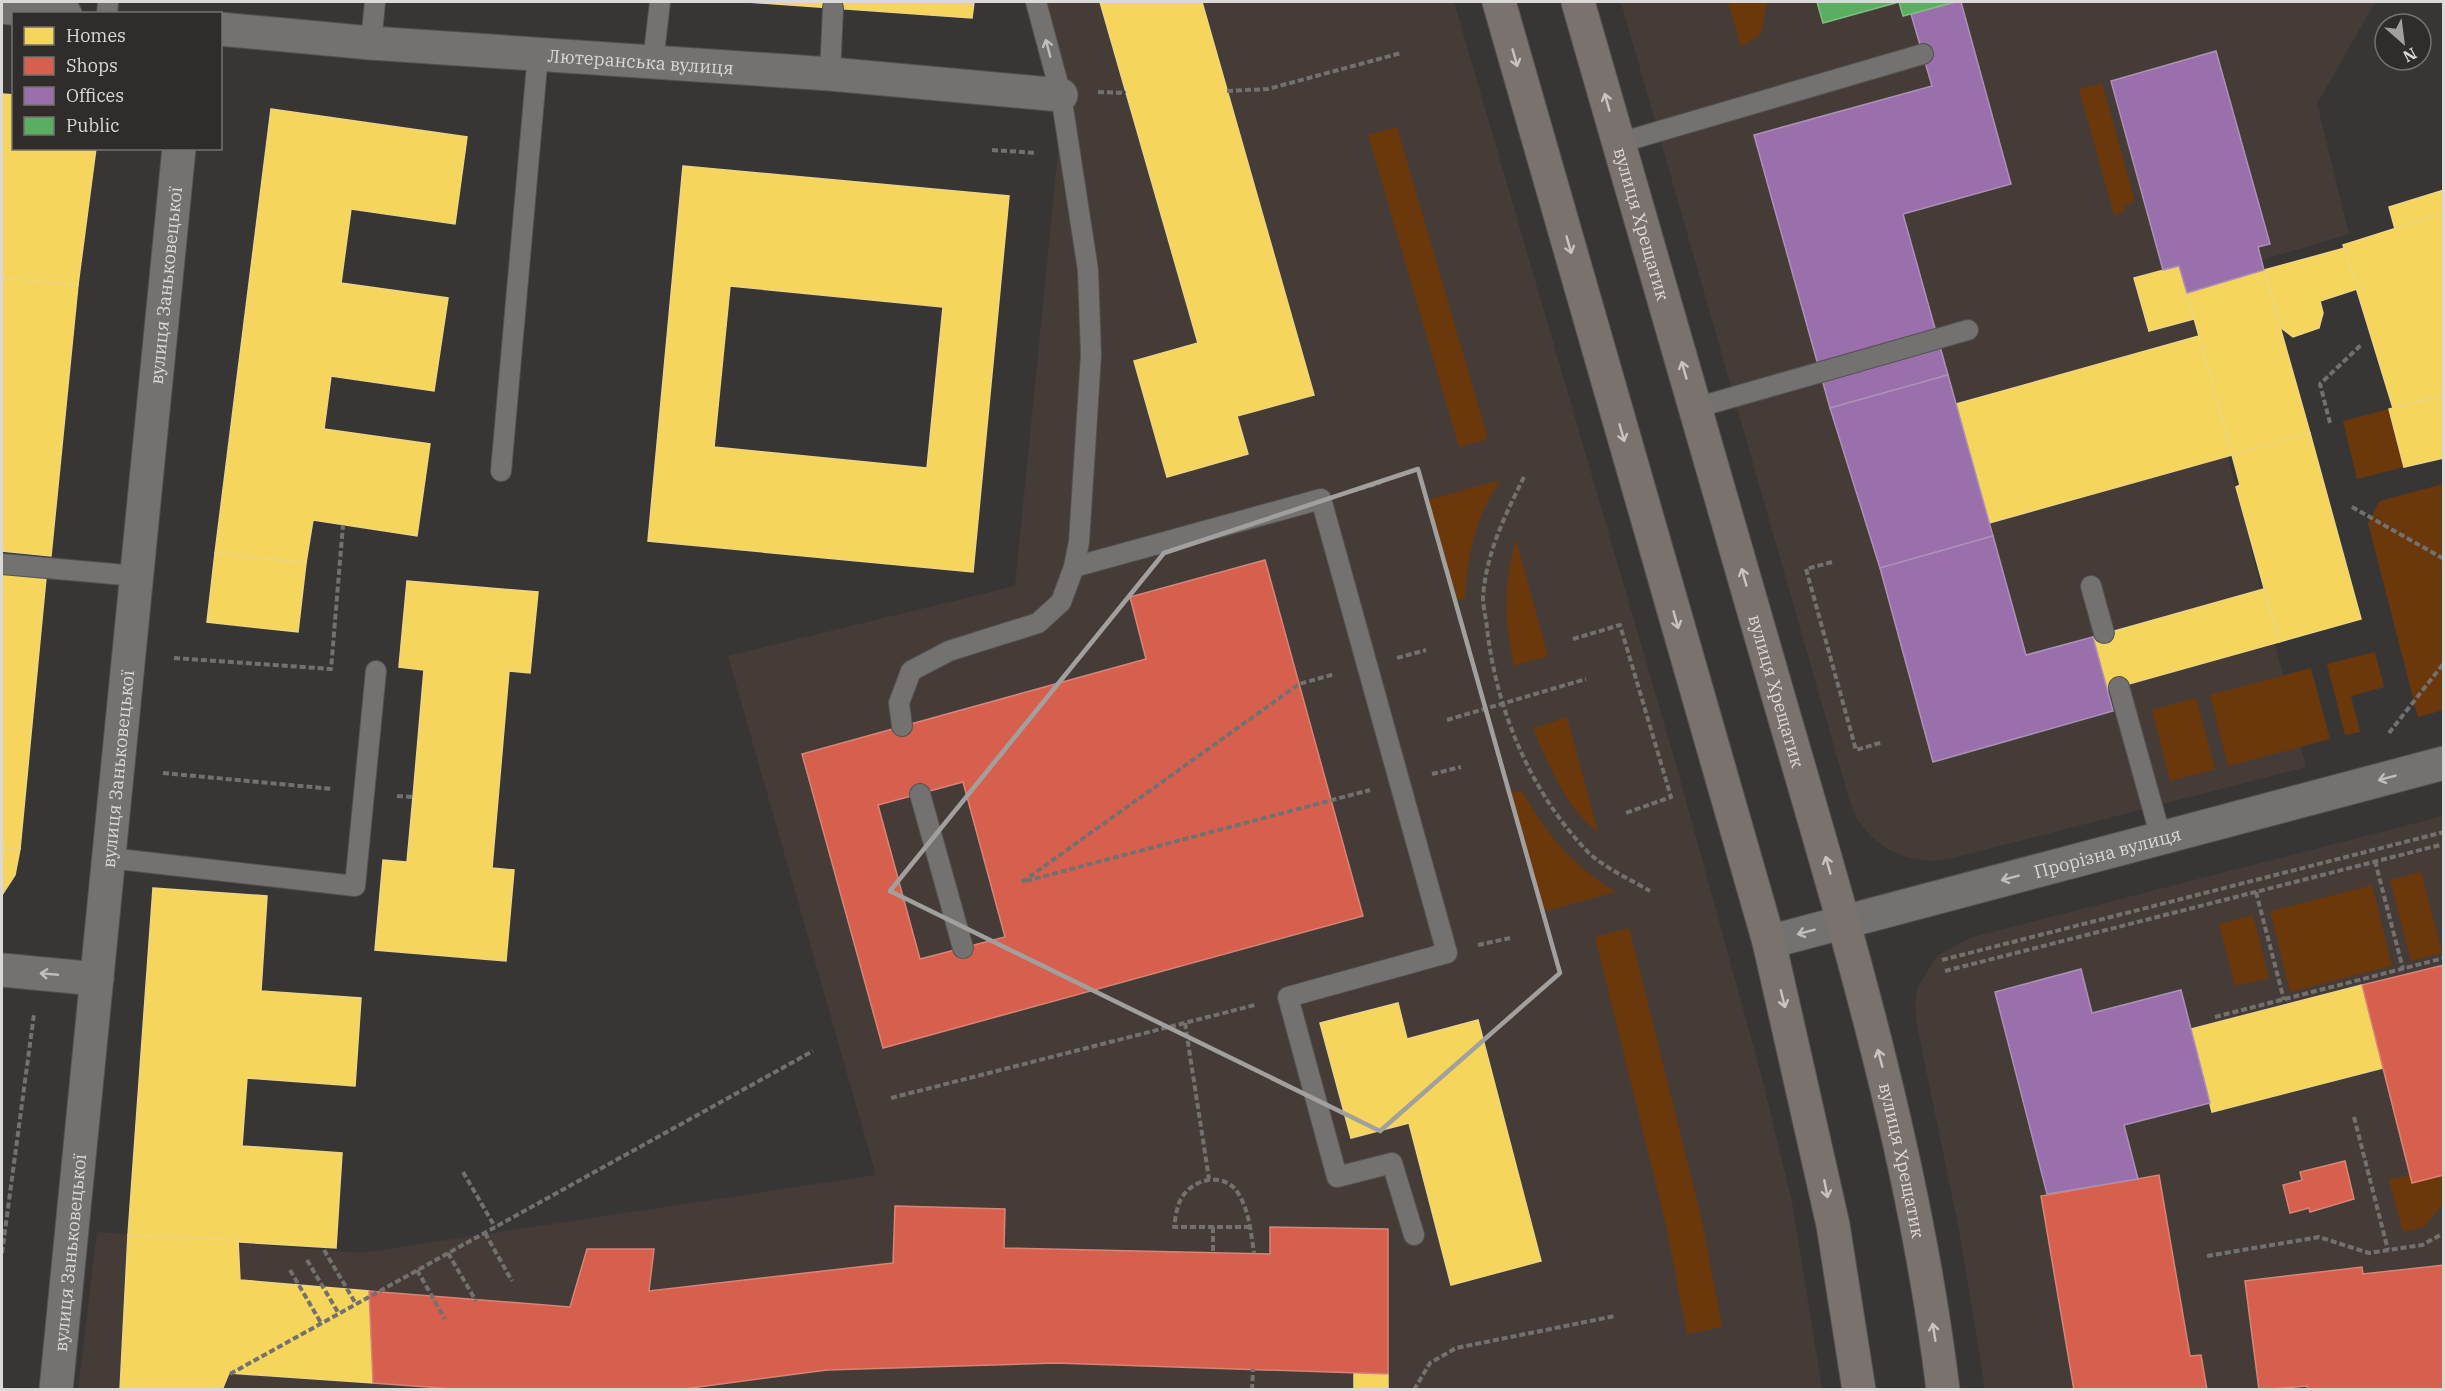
<svg xmlns="http://www.w3.org/2000/svg" width="2445" height="1391" font-family="'IBM Plex Serif',serif">
	<style>
		.built { fill: #453c38 }
		.green { fill: #6b380c }
		.homes { fill: #f6d55c; stroke: #eed681; stroke-width: 1.5; fill-rule: evenodd }
		.shops { fill: #d6604d; stroke: #d88477; stroke-width: 1.5; fill-rule: evenodd }
		.offices { fill: #9970ab; stroke: #ad90b8; stroke-width: 1.5 }
		.public { fill: #5aae61; stroke: #81bb85; stroke-width: 1.5 }
		.lines { fill: none; stroke-linecap: round; stroke-linejoin: round }
		.lane-casing { stroke: #545252; stroke-width: 22 }
		.street-casing { stroke: #545252; stroke-width: 35 }
		.secondary-casing { stroke: #545252; stroke-width: 35 }
		.primary-casing { stroke: #545252; stroke-width: 35 }
		.path { stroke: #727170; stroke-width: 4; stroke-dasharray: 6 3; stroke-linecap: butt }
		.lane { stroke: #737270; stroke-width: 20 }
		.street { stroke: #737270; stroke-width: 33 }
		.secondary { stroke: #737270; stroke-width: 33 }
		.primary { stroke: #79726e; stroke-width: 33 }
		.oneway { stroke: #c1bfbe }
		.oneway2 { stroke: #c7c4c3 }
		.marked { fill: none; stroke: #a2a09f; stroke-width: 4.5; stroke-linejoin: round }
		.labels { text-anchor: middle; dominant-baseline: central; stroke-width: 6; stroke-linejoin: round; paint-order: stroke }
		.street-label { font-size: 18px; fill: #dbd9d8; stroke: #2f2c2a }
	</style>
	<rect width="100%" height="100%" fill="#383635"/>
	<g class="built">
		<polygon points="1025,2 1454,2 1675,761 1762,1078 1792,1202 1822,1389 78,1390 97,1232 361,1253 876,1175 728,656 1015,586 1060,133"/>
		<polygon points="1621,2 2375,2 2317,104 2349,234 2184,283 2306,767 1953,858 1931,861 1909,858 1889,850 1871,836 1857,819 1849,799"/>
		<polygon points="2443,816 2443,1389 1985,1389 1959,1230 1917,1025 1915,1006 1918,987 1937,956 1969,938"/>
	</g>
	<g class="green">
		<polygon points="1728,2 1767,2 1761,34 1741,47"/>
		<polygon points="2102,83 2135,202 2124,205 2125,211 2114,215 2079,89"/>
		<polygon points="1397,127 1488,439 1459,447 1368,135"/>
		<polygon points="2389,409 2404,467 2357,479 2343,421"/>
		<path d="M1500,480C1475,519 1468,552 1465,598L1454,601L1427,500Z"/>
		<polygon points="2443,484 2443,710 2418,717 2368,523 2380,501"/>
		<path d="M1516,540L1548,656L1514,666C1504,621 1503,585 1516,540Z"/>
		<polygon points="2375,652 2384,687 2351,696 2360,732 2345,735 2327,664"/>
		<polygon points="2311,668 2330,739 2228,766 2210,695"/>
		<polygon points="2196,698 2215,769 2170,781 2152,710"/>
		<path d="M1567,717L1598,832C1566,809 1549,764 1533,729Z"/>
		<path d="M1521,790C1548,835 1570,864 1616,892L1542,912L1509,793Z"/>
		<polygon points="2421,872 2442,953 2411,961 2390,880"/>
		<polygon points="2372,885 2392,966 2290,992 2270,911"/>
		<polygon points="2253,915 2269,978 2235,986 2219,924"/>
		<polygon points="1629,928 1702,1221 1722,1327 1687,1334 1665,1221 1595,937"/>
		<polygon points="2410,1175 2443,1175 2443,1204 2424,1227 2403,1232 2389,1180"/>
	</g>
	<g class="homes">
		<polygon points="747,2 974,2 972,18"/>
		<polygon points="1100,2 1202,2 1314,395 1237,416 1248,454 1167,477 1134,361 1198,343"/>
		<polygon points="2,94 14,95 14,148 96,148 78,285 2,278"/>
		<polygon points="271,109 467,137 455,224 351,209 341,283 448,298 434,391 331,376 324,429 430,444 417,536 313,520 306,563 215,553"/>
		<path d="M683,166L1009,196L973,572L648,541ZM730,286L943,307L927,468L714,447Z"/>
		<polygon points="2444,190 2444,214 2395,229 2389,207"/>
		<polygon points="2441,214 2444,222 2444,395 2393,408 2343,245"/>
		<polygon points="2345,248 2357,289 2320,301 2323,313 2319,328 2293,337 2280,327 2264,270"/>
		<polygon points="2179,266 2194,319 2149,331 2134,278"/>
		<polygon points="2264,270 2310,433 2232,455 2187,293"/>
		<polygon points="2,278 78,285 51,556 2,551"/>
		<polygon points="2199,336 2232,455 1989,523 1956,404"/>
		<polygon points="2444,395 2444,458 2404,467 2389,409"/>
		<polygon points="2310,433 2361,619 2279,642 2236,487 2240,485 2232,455"/>
		<polygon points="215,553 306,563 298,632 207,622"/>
		<polygon points="2,574 46,578 20,849 2,848"/>
		<polygon points="407,581 538,592 530,673 509,671 492,868 514,870 506,961 375,950 383,860 407,862 413,797 424,670 399,667"/>
		<polygon points="2264,589 2279,642 2107,690 2093,637"/>
		<polygon points="2,848 20,849 15,875 2,895"/>
		<polygon points="153,888 267,896 261,991 361,998 355,1086 247,1078 242,1146 342,1153 336,1248 128,1235"/>
		<polygon points="2362,985 2383,1068 2212,1112 2191,1029"/>
		<polygon points="1398,1003 1407,1039 1478,1020 1541,1261 1451,1285 1409,1123 1351,1138 1320,1023"/>
		<polygon points="128,1235 238,1240 240,1280 369,1291 373,1383 229,1373 222,1390 120,1390"/>
		<polygon points="1354,1373 1388,1374 1388,1390 1354,1390"/>
	</g>
	<g class="shops">
		<path d="M1265,560L1363,916L883,1048L802,754L1146,659L1130,597ZM963,782L1005,937L920,959L878,805Z"/>
		<polygon points="2444,965 2444,1175 2412,1183 2362,985"/>
		<polygon points="2345,1161 2354,1199 2310,1212 2309,1208 2290,1213 2283,1185 2302,1180 2300,1172"/>
		<polygon points="2159,1175 2190,1356 2201,1355 2207,1390 2074,1390 2041,1196"/>
		<polygon points="895,1206 1005,1209 1004,1248 1270,1254 1270,1227 1388,1229 1388,1374 1055,1363 827,1370 676,1390 469,1390 373,1383 369,1291 570,1307 587,1249 654,1249 649,1291 893,1263"/>
		<polygon points="2444,1265 2444,1390 2308,1390 2307,1386 2259,1390 2245,1281 2362,1267 2363,1274"/>
	</g>
	<g class="offices">
		<polygon points="1955,2 1961,2 2011,184 1903,214 1948,375 1830,408 1754,135 1932,86 1911,14"/>
		<polygon points="2216,51 2270,244 2258,247 2264,270 2187,293 2179,266 2163,270 2111,81"/>
		<polygon points="1948,375 1993,536 1880,568 1830,408"/>
		<polygon points="1993,536 2026,655 2093,637 2113,711 1933,762 1880,568"/>
		<polygon points="2081,969 2092,1013 2181,990 2210,1103 2124,1125 2138,1179 2047,1194 1995,992"/>
	</g>
	<polygon class="public" points="1817,2 1955,2 1903,16 1899,2 1823,23"/>
	<g class="lines">
		<g class="lane-casing">
			<g id="lane">
				<polyline points="107,14 108,2"/>
				<polyline points="371,43 375,2"/>
				<polyline points="653,62 660,2"/>
				<polyline points="830,74 833,8"/>
				<polyline points="1619,143 1923,54"/>
				<polyline points="1695,408 1968,330"/>
				<polyline points="501,471 538,54"/>
				<polyline points="2,564 136,576"/>
				<polyline points="1074,567 1321,499 1447,953 1288,997 1337,1177 1392,1163 1414,1235"/>
				<polyline points="2091,586 2104,633"/>
				<polyline points="2119,687 2161,838"/>
				<polyline points="902,726 899,703 911,671 949,651 1038,623 1061,602 1074,567 1079,542 1091,355 1088,270 1061,95 1036,2"/>
				<polyline points="920,794 963,948"/>
				<polyline points="109,858 355,886 376,671"/>
			</g>
		</g>
		<g class="street-casing">
			<g id="street">
				<polyline points="2,7 65,14"/>
				<path id="s1" d="M220,29L371,43L830,74L1061,95"/>
				<polyline points="2,970 97,979"/>
				<path id="s2" d="M56,1390L179,148"/>
			</g>
		</g>
		<g class="secondary-casing">
			<g id="secondary">
				<path id="s3" d="M1769,942L2444,763"/>
			</g>
		</g>
		<g class="primary-casing">
			<g id="primary">
				<polyline points="1499,2 1769,942 1833,1225 1859,1390"/>
				<path id="s4" d="M1578,2C1646,237 1714,473 1782,709C1847,932 1915,1158 1943,1390"/>
			</g>
		</g>
		<g class="path">
			<polyline points="1227,91 1268,89 1401,53"/>
			<polyline points="1098,92 1126,93"/>
			<polyline points="992,150 1037,153"/>
			<polyline points="2330,423 2320,384 2362,344"/>
			<path d="M1524,477C1505,515 1486,554 1483,597C1483,607 1486,618 1487,628C1496,709 1531,794 1589,853C1605,868 1631,880 1650,891"/>
			<polyline points="1352,491 1380,483"/>
			<polyline points="2352,507 2444,559"/>
			<polyline points="1832,562 1806,569 1856,750 1883,742"/>
			<polyline points="1573,639 1620,625 1671,797 1626,813"/>
			<polyline points="174,658 331,669 343,525"/>
			<polyline points="1397,658 1426,650"/>
			<polyline points="1447,720 1586,679"/>
			<polyline points="2389,733 2444,663"/>
			<polyline points="163,773 333,789"/>
			<polyline points="1432,774 1461,767"/>
			<polyline points="397,796 413,797"/>
			<polyline points="2375,861 2403,969"/>
			<polyline points="1026,881 1370,790"/>
			<polyline points="1022,882 1299,684 1335,674"/>
			<polyline points="2256,892 2284,1000"/>
			<polyline points="1478,945 1510,938"/>
			<polyline points="1942,960 2444,832"/>
			<polyline points="1945,971 2444,844"/>
			<polyline points="2215,1017 2444,958"/>
			<polyline points="1185,1023 1209,1179"/>
			<polyline points="891,1098 1255,1005"/>
			<polyline points="2354,1117 2388,1250"/>
			<polyline points="463,1172 495,1227"/>
			<polyline points="1213,1227 1213,1253"/>
			<path d="M1250,1227H1174C1176,1215 1177,1201 1186,1192C1199,1178 1223,1174 1236,1190C1249,1208 1251,1233 1254,1253"/>
			<polyline points="485,1233 512,1281"/>
			<polyline points="324,1250 356,1304"/>
			<polyline points="2,1253 34,1014"/>
			<polyline points="448,1253 476,1301"/>
			<polyline points="2207,1256 2319,1237 2369,1253 2422,1245 2444,1233"/>
			<polyline points="307,1260 339,1314"/>
			<polyline points="290,1270 321,1323"/>
			<polyline points="417,1270 445,1319"/>
			<polyline points="230,1374 813,1051"/>
			<polyline points="1252,1390 1253,1369"/>
			<polyline points="1414,1390 1430,1363 1456,1348 1615,1316"/>
		</g>
		<use href="#lane" class="lane"/>
		<use href="#street" class="street"/>
		<use href="#secondary" class="secondary"/>
		<use href="#primary" class="primary"/>
	</g>
	<defs><path id="oneway-shaft" d="M-6 0H5M1.5-3L5.5 0L1.5 3" fill="none" stroke-width="1.6" stroke-linecap="round" stroke-linejoin="round" transform="scale(1.5)"/></defs>
	<g class="oneway">
		<use href="#oneway-shaft" transform="translate(1048 48) rotate(-105)"/>
		<use href="#oneway-shaft" transform="translate(2387 778) rotate(165)"/>
		<use href="#oneway-shaft" transform="translate(2010 878) rotate(165)"/>
		<use href="#oneway-shaft" transform="translate(1806 932) rotate(165)"/>
		<use href="#oneway-shaft" transform="translate(49 974) rotate(-175)"/>
	</g>
	<g class="oneway2">
		<use href="#oneway-shaft" transform="translate(1515 58) rotate(74)"/>
		<use href="#oneway-shaft" transform="translate(1607 102) rotate(-106)"/>
		<use href="#oneway-shaft" transform="translate(1569 245) rotate(74)"/>
		<use href="#oneway-shaft" transform="translate(1684 370) rotate(-106)"/>
		<use href="#oneway-shaft" transform="translate(1622 433) rotate(74)"/>
		<use href="#oneway-shaft" transform="translate(1744 577) rotate(-106)"/>
		<use href="#oneway-shaft" transform="translate(1676 620) rotate(74)"/>
		<use href="#oneway-shaft" transform="translate(1828 865) rotate(-106)"/>
		<use href="#oneway-shaft" transform="translate(1783 999) rotate(76)"/>
		<use href="#oneway-shaft" transform="translate(1880 1058) rotate(-105)"/>
		<use href="#oneway-shaft" transform="translate(1826 1189) rotate(79)"/>
		<use href="#oneway-shaft" transform="translate(1934 1332) rotate(-99)"/>
	</g>
	<path class="marked" d="M1418,469L1560,973L1380,1131L890,891L1164,553Z"/>
	<g class="labels">
		<g class="street-label">
			<text stroke="none"><textPath href="#s1" startOffset="422">Лютеранська вулиця</textPath></text>
			<text stroke="none"><textPath href="#s4" startOffset="231">вулиця Хрещатик</textPath></text>
			<text stroke="none"><textPath href="#s2" startOffset="1110">вулиця Заньковецької</textPath></text>
			<text stroke="none"><textPath href="#s4" startOffset="717">вулиця Хрещатик</textPath></text>
			<text stroke="none"><textPath href="#s2" startOffset="624">вулиця Заньковецької</textPath></text>
			<text stroke="none"><textPath href="#s3" startOffset="350">Прорізна вулиця</textPath></text>
			<text stroke="none"><textPath href="#s4" startOffset="1203">вулиця Хрещатик</textPath></text>
			<text stroke="none"><textPath href="#s2" startOffset="138">вулиця Заньковецької</textPath></text>
		</g>
	</g>
	<rect width="2445" height="1391" fill="none" stroke="#dbd9d8" stroke-width="6"/>
	<rect x="12" y="12" width="210" height="138" fill="#2f2c2a" stroke="#747170" stroke-width="1.5"/>
	<rect x="24" y="27" width="30" height="18" fill="#f6d55c" stroke="#747170" stroke-width="1.5"/>
	<text x="66" y="42" font-size="18" fill="#dbd9d8">Homes</text>
	<rect x="24" y="57" width="30" height="18" fill="#d6604d" stroke="#747170" stroke-width="1.5"/>
	<text x="66" y="72" font-size="18" fill="#dbd9d8">Shops</text>
	<rect x="24" y="87" width="30" height="18" fill="#9970ab" stroke="#747170" stroke-width="1.5"/>
	<text x="66" y="102" font-size="18" fill="#dbd9d8">Offices</text>
	<rect x="24" y="117" width="30" height="18" fill="#5aae61" stroke="#747170" stroke-width="1.5"/>
	<text x="66" y="132" font-size="18" fill="#dbd9d8">Public</text>
	<g transform="translate(2403 42) rotate(152)"><circle r="28" fill="#2f2c2a" stroke="#747170" stroke-width="1.5"/>
	<path d="M0-4.5L10 22L0 15L-10 22Z" fill="#a2a09f"/>
	<text y="-9" font-size="16" font-weight="bold" text-anchor="middle" fill="#dbd9d8">N</text>
	</g>
</svg>
